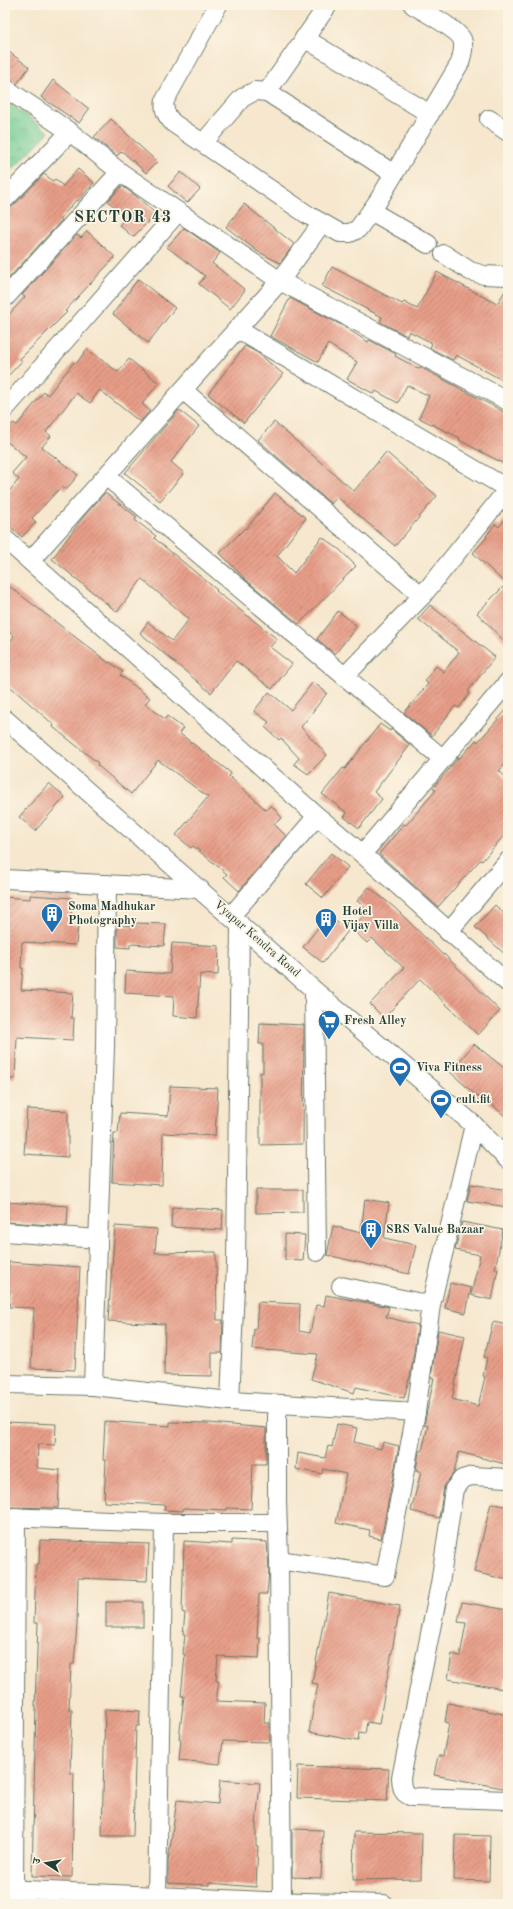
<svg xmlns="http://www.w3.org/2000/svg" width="513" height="1909" font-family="'Old Standard TT','Noto Serif Devanagari',serif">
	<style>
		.park { fill: url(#park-crowns); stroke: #488463 }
		.building { fill: url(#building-hatch) }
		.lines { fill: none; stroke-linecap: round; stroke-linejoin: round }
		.street-casing { stroke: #6a786a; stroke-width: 20 }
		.street { stroke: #fff; stroke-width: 18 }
		.labels { text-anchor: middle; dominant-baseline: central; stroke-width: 3.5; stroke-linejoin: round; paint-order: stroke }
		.poi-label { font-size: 12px; font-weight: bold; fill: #1f3d34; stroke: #fcf5e5; text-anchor: start }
		.street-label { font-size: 12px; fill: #1f3d34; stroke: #fcf5e5 }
		.district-label { font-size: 16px; font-weight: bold; letter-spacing: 1px; fill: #1f3d34; stroke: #fcf5e5 }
	</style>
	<defs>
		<pattern id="park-crowns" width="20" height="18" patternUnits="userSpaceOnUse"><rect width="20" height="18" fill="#70cb92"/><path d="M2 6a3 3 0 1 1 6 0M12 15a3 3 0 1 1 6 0" fill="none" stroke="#5ba678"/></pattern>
		<pattern id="building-hatch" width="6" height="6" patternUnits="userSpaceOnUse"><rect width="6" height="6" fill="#e79e88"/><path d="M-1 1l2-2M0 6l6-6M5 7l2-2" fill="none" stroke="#bb8270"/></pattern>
	</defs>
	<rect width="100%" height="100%" fill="#fcf5e5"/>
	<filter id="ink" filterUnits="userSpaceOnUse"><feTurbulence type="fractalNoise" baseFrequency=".025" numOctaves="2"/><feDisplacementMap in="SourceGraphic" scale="8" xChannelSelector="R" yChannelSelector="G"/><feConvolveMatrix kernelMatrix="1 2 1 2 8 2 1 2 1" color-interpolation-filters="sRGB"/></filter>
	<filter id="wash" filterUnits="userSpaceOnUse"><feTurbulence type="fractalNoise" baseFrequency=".012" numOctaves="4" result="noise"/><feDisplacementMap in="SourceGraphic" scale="16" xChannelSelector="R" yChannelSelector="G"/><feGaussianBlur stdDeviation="0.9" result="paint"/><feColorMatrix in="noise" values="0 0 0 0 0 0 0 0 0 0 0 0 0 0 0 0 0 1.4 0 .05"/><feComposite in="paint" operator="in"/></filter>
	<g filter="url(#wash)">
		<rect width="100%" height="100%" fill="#f6e7ce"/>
		<polygon class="park" points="5,100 49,132 5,177"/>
		<g id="blocks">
			<g class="building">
				<polygon points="5,49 29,67 17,84 5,78"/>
				<polygon points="53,80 89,109 79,123 41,97"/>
				<polygon points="111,119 157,162 146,173 122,151 117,156 94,137"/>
				<polygon points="78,169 94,183 78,201 76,200 60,219 62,220 7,280 5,279 5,209 13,206 44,174 53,181 55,179 63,186"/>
				<polygon points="181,172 200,189 187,203 168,186"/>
				<polygon points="122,186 136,196 156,214 133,237 119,225 126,218 108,201"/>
				<polygon points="244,204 294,244 280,263 257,251 226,227"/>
				<polygon points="184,228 220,253 212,263 245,290 230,309 199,284 205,276 167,247"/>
				<polygon points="87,231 115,257 65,311 67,312 20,359 22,361 5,379 5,319 25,297 22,295 77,235 81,238"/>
				<polygon points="332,267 402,304 404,302 417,309 437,272 497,304 508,286 508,375 504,381 456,355 453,360 430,348 432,343 409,331 407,336 380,322 382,317 322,286"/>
				<polygon points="138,279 175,308 148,343 113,314"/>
				<polygon points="290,298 343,326 368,342 369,340 396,354 395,356 419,369 420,367 508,414 508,466 459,440 460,438 419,418 429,396 407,385 398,403 376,391 374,394 347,379 357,362 328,344 318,362 270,336"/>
				<polygon points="245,346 258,353 283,374 244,423 208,394"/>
				<polygon points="87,349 118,372 129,359 159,383 142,404 150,411 140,422 100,390 90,403 76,393 46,432 51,436 42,447 78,475 66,490 62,486 32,518 36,522 22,537 5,522 5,497 19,479 12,473 26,457 5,440 5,433 13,423 17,425 44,392 48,395 74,362 76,364"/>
				<polygon points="179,410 199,426 171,462 184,473 160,501 125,473"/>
				<polygon points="274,422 354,491 386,452 437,496 395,546 337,497 331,504 258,440"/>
				<polygon points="105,493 137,517 135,520 156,536 154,538 217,590 216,591 277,639 270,647 292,664 272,689 236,661 211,693 140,633 148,622 172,641 189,619 161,595 142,579 117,612 52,559 84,516"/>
				<polygon points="275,493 306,518 277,556 294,573 322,537 340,550 356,566 299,624 246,580 220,553 245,528 246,529"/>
				<polygon points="508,515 508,645 477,613 506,584 473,553 487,537 486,536 495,524 499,527"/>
				<polygon points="5,583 109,663 110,662 123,672 120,675 150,698 145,704 165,719 167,716 183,728 179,733 231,773 229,776 266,810 271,805 282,818 274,824 286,836 239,891 224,877 227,874 193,846 191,848 176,835 208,797 158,760 131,794 97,765 98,763 53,727 54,725 5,682 5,648 14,636 5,629"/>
				<polygon points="430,605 495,657 468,691 470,693 459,708 455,706 432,736 404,713 428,684 425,681 436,666 444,672 459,652 418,619"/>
				<polygon points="338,611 357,626 335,654 317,639"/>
				<polygon points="313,682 327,693 301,727 327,755 308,774 294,764 299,758 281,738 279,740 265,727 269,722 254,711 269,692 291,710"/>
				<polygon points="508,708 508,761 499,771 508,779 508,831 482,861 480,860 438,907 379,854 404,824 406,825 436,790 433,788 459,757 460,758 476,740 478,742"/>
				<polygon points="380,724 390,731 391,729 410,745 374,792 382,799 359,828 344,817 347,813 322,794 343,768 345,769"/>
				<polygon points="49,783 65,797 35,831 19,817"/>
				<polygon points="331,853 348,867 323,898 306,884"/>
				<polygon points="369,887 395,908 443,955 444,954 500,1011 478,1035 420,979 384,1018 370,1004 404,968 372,938 367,943 352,929 368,910 357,901"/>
				<polygon points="30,895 72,898 71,924 78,925 76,945 22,942 21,968 23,968 21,990 73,993 71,1018 74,1018 73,1040 17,1037 15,1079 5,1079 5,897 30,899"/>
				<polygon points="495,905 508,917 508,957 475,927"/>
				<polygon points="328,915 348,931 323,963 303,947"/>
				<polygon points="135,923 166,924 164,946 130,944 130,948 117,947 117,925 135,926"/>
				<polygon points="172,943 219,946 218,975 200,974 197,1018 173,1016 174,996 125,993 126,971 170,974"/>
				<polygon points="260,1023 304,1025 303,1144 260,1145 260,1072 263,1073 263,1044 259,1044"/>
				<polygon points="474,1044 508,1071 508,1119 481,1095 479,1098 450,1072"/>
				<polygon points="170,1086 218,1088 215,1136 163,1133 162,1185 112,1182 114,1133 118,1133 120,1113 168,1116"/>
				<polygon points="27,1109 68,1111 68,1157 24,1154"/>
				<polygon points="471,1184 508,1190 508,1207 467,1201"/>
				<polygon points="256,1190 303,1190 303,1212 256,1213"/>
				<polygon points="365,1199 389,1203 384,1238 416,1245 409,1274 327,1255 333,1226 361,1233"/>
				<polygon points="5,1202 68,1206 67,1226 5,1222"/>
				<polygon points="172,1207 223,1210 222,1230 171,1227"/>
				<polygon points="462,1222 503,1230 495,1269 498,1269 492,1300 471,1295 480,1255 455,1250"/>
				<polygon points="115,1226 157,1229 155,1253 216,1252 217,1320 223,1320 222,1353 212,1353 212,1376 164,1375 165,1324 108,1321"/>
				<polygon points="285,1234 305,1235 303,1261 285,1260"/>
				<polygon points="9,1262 80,1267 75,1370 31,1368 34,1308 9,1307 10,1290 7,1290"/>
				<polygon points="450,1283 471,1288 466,1313 445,1308"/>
				<polygon points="326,1295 389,1307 386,1317 418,1325 411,1372 404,1398 356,1387 354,1393 311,1379 318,1354 252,1349 254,1329 256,1329 258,1302 300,1304 299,1331 310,1333 316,1305 324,1306"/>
				<polygon points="493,1322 508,1325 508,1453 505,1464 459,1452 454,1472 444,1487 439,1518 411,1511 421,1472 416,1470 419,1451 422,1451 428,1426 424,1425 434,1378 431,1378 438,1330 465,1336 452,1399 478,1406 485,1377 483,1376 487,1358 484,1357"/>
				<polygon points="105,1421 170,1426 170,1422 209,1423 266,1428 266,1464 253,1464 251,1509 227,1508 227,1510 183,1508 183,1511 164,1510 165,1505 104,1502 106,1460 103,1460"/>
				<polygon points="5,1422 56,1424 55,1445 38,1444 37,1468 60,1470 58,1508 5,1507"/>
				<polygon points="337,1424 357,1428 354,1442 381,1449 383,1442 399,1446 381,1539 369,1536 370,1530 336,1523 346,1474 323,1469 322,1474 296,1469 298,1453 325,1458 328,1446 332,1447"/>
				<polygon points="491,1503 508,1507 508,1580 474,1572"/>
				<polygon points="40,1540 149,1544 147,1581 78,1578 77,1625 74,1664 71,1664 69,1710 72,1710 70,1773 74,1773 72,1877 32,1876 36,1706 35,1706 38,1623 34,1623 36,1564 39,1564"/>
				<polygon points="232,1540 267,1542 269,1570 267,1594 259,1594 257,1638 260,1638 259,1658 218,1656 216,1681 219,1681 216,1701 265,1703 264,1723 270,1723 270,1742 223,1741 220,1764 179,1760 181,1739 179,1739 184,1696 181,1696 185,1655 183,1654 185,1634 183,1634 185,1613 182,1612 184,1541 232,1544"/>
				<polygon points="329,1593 400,1606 379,1724 367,1722 365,1734 359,1733 358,1741 309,1732 318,1684 312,1683"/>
				<rect x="106" y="1602" width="37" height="25"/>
				<polygon points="462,1602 508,1610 508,1678 505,1677 503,1689 448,1679 452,1654 460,1656 466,1623 458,1622"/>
				<polygon points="448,1703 508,1715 508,1789 434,1775 438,1756 443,1756 449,1723 445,1722"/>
				<polygon points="105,1709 140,1711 139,1726 136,1726 133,1836 102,1836"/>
				<polygon points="298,1766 389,1769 387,1801 297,1798"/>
				<polygon points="220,1780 260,1783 256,1824 256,1846 258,1846 256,1887 209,1883 209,1885 168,1883 168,1862 177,1800 218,1804"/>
				<polygon points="292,1829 323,1830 321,1878 292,1877"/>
				<polygon points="354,1832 422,1833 421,1879 353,1880"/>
				<polygon points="455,1835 490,1836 489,1881 454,1880"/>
			</g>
		</g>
	</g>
	<g filter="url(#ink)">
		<use href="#blocks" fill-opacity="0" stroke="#6a786a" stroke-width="1"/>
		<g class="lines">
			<g class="street-casing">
				<g id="street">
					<path d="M218,5L165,100C163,110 166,115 173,123L308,215L340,233H350L358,229L378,201L460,63C462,55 465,47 462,39C457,29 423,11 413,5"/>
					<polyline points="304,38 430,114"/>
					<polyline points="5,88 70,132 120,172 280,281 508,401"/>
					<polyline points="267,92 328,5"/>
					<polyline points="489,119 508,132"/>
					<polyline points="203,143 242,98 255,91 267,92 394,174"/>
					<polyline points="5,199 70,132"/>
					<polyline points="371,211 428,244"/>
					<polyline points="444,254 470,271 484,275 508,276"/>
					<polyline points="5,298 120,172"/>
					<polyline points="237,329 508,489"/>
					<polyline points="183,390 422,596"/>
					<polyline points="5,409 178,212"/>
					<polyline points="106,476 443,759"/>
					<path d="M5,539L317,816C383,869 443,928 508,983"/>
					<polyline points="30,561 280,281 322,223"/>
					<polyline points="345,676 422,596 508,489"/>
					<polyline points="5,719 314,990 474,1125 508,1160"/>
					<polyline points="363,853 508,682"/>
					<polyline points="5,879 200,889"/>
					<polyline points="231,916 317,816"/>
					<polyline points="448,932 508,861"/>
					<polyline points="314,990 317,1252"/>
					<polyline points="5,1232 98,1239"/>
					<polyline points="341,1286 431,1305"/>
					<polyline points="5,1384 93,1386 230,1401 416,1412"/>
					<polyline points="93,1386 105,1047 107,884"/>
					<polyline points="230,1401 236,1264 240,924"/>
					<polyline points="280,1404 277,1416 277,1500 279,1560 282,1901"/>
					<path d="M508,1478L472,1476L462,1479L454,1489L440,1584L401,1778C402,1789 402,1794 413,1797L508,1800"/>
					<polyline points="5,1517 164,1523 277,1523"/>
					<polyline points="279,1560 385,1576 416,1412 431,1305 474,1125"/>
					<polyline points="5,1889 265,1901 384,1904"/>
					<polyline points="14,1889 16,1517"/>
					<polyline points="157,1896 164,1523"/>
				</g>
			</g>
			<use href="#street" class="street"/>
		</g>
	</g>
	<defs>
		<g id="building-pin" transform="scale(1.15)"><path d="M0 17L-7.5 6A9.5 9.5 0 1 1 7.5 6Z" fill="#1f6fb2" stroke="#fcf5e5"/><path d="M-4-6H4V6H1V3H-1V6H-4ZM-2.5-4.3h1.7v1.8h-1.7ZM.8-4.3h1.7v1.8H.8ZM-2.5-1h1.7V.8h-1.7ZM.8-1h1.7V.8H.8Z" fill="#fff"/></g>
		<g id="supermarket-pin" transform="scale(1.15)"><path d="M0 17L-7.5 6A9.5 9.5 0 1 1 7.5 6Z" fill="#1f6fb2" stroke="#fcf5e5"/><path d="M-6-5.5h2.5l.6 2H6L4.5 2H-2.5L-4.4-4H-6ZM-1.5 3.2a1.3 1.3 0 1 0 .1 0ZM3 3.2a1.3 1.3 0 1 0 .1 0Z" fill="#fff"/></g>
		<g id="stadium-pin" transform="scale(1.15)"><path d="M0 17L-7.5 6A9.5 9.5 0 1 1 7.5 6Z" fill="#1f6fb2" stroke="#fcf5e5"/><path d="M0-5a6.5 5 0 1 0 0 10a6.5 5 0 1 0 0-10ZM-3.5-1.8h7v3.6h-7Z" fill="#fff"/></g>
	</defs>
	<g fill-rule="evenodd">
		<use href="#building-pin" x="52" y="914"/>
		<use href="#building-pin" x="326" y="919"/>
		<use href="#supermarket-pin" x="329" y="1021"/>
		<use href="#stadium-pin" x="400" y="1068"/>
		<use href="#stadium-pin" x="441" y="1100"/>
		<use href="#building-pin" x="371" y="1230"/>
	</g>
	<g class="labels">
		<g class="poi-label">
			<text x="68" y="907">Soma Madhukar<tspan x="68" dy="14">Photography</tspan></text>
			<text x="342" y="912">Hotel<tspan x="342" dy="14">Vijay Villa</tspan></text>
			<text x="344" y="1021">Fresh Alley</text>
			<text x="416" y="1068">Viva Fitness</text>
			<text x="456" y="1100">cult.fit</text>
			<text x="386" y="1230">SRS Value Bazaar</text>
		</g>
		<g class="street-label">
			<text transform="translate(257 939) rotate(41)">Vyapar Kendra Road</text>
		</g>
		<g class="district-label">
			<text x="123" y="218">SECTOR 43</text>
		</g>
	</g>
	<rect width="513" height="1909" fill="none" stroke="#fcf5e5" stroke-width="20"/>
	<g transform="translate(46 1863) rotate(282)" stroke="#fcf5e5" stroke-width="3" paint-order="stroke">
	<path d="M0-3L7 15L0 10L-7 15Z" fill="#1f3d34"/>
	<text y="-6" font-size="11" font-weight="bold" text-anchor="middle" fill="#1f3d34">उ</text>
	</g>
</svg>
